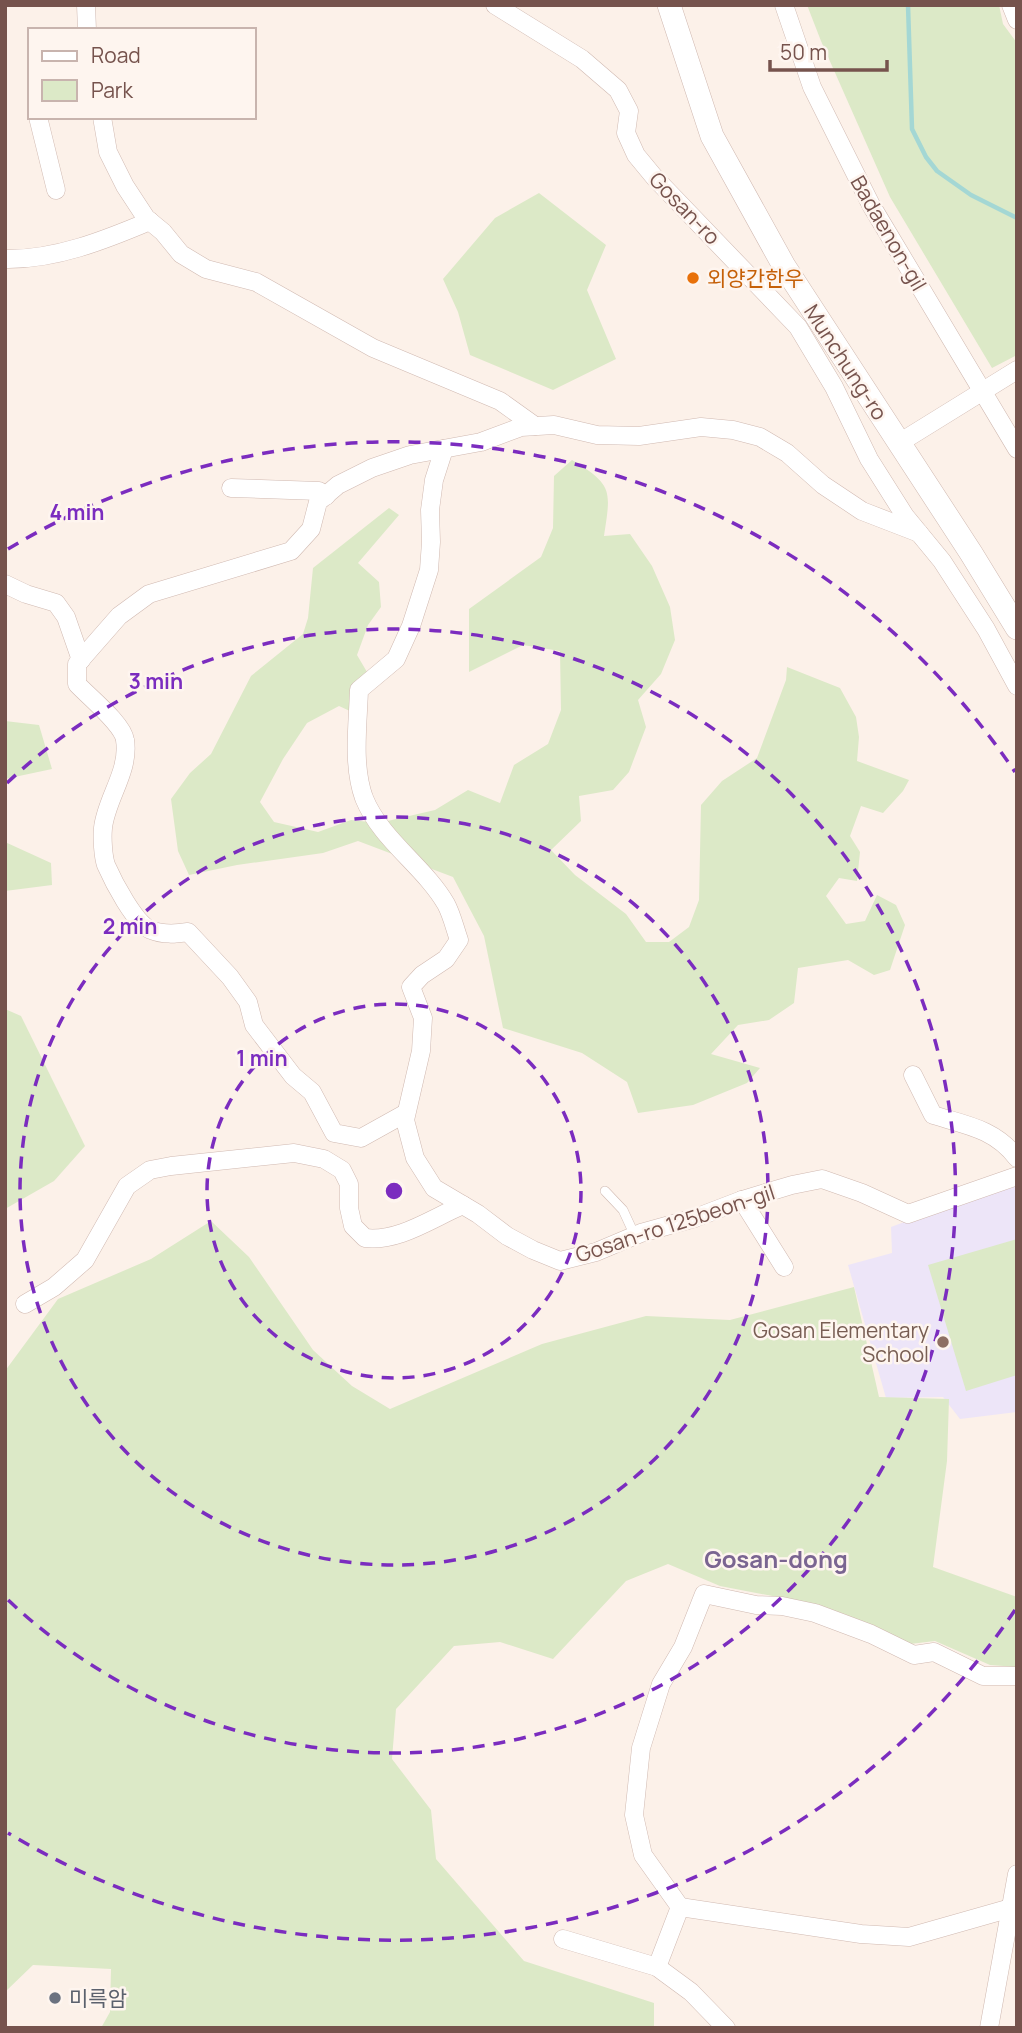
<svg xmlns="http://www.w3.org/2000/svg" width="1022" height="2033" font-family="Manrope,'Noto Sans KR',sans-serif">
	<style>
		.education { fill: #ede5f8 }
		.green { fill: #dce9c7 }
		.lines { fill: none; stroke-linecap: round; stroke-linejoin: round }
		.stream { stroke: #a4d7d4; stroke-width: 4.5 }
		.service-casing { stroke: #d0b9b1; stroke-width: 10 }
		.minor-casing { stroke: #d0b9b1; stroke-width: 19 }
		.tertiary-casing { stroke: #d0b9b1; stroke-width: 24 }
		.service { stroke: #fff; stroke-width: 9 }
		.minor { stroke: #fff; stroke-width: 18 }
		.tertiary { stroke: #fff; stroke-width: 23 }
		.ring { fill: none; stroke: #7b2cbf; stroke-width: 3.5; stroke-dasharray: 12 9 }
		.food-dot { fill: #e8710a; stroke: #fef5ef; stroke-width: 2.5 }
		.education-dot { fill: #8d6e63; stroke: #fef5ef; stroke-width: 2.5 }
		.worship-dot { fill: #6b7280; stroke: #fef5ef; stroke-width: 2.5 }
		.labels { text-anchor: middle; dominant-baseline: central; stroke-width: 5; stroke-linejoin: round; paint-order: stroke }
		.street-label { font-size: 21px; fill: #76534d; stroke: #fef5ef }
		.food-label { font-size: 21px; fill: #c56008; stroke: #fef5ef; text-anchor: start }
		.education-label { font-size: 21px; fill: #785e54; stroke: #fef5ef; text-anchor: end }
		.worship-label { font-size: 21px; fill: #5b616d; stroke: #fef5ef; text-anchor: start }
		.quarter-label { font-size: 24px; font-weight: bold; fill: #7a6591; stroke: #fef5ef }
		.centre { fill: #7b2cbf; stroke: #fef5ef; stroke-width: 3.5 }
		.ring-label { font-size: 21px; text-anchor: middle; font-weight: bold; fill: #7b2cbf; stroke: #fef5ef; stroke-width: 5; stroke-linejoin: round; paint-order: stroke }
	</style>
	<rect width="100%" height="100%" fill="#fcf1e9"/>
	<polygon class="education" points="1013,1181 1017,1182 1017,1412 960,1419 943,1397 886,1398 848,1265 892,1253 891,1227"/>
	<g class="green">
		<polygon points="807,5 999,5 1003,24 1017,43 1017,355 992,368 890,197 821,41"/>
		<polygon points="539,193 606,245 587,290 616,359 553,390 470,355 458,312 443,279 495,218"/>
		<path d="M572,460C613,485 611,490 604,536L630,534L652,566L670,607L675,640L661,674L638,700L646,727L629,772L613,790L579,796L581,821L551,850L575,875L626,914L646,942H669L689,927L699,900L701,805L722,781L757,758L786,680L787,667L840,688L856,717L859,737L857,761L909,780L903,791L883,813L861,806L850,836L860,852L857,881L839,878L826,896L846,924L865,921L877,895L896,905L905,925L890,970L874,975L848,960L798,968L794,1003L769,1020L738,1025L711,1054L760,1068L747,1083L693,1105L638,1113L627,1082L582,1053L503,1028L484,936L453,877L358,841L323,853L237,865L189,875L178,851L171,799L190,773L211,754L251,676L303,634L308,618L313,568L389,508L399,515L358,563L379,582L381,607L368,625L357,655L367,672L363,717L339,706L307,723L283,759L260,802L274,822L318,832L351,820L379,823L435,810L468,790L500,803L514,765L548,744L561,710L560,651L523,645L469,672V609L541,557L553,528L554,476Z"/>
		<polygon points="5,721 39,725 52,769 5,779"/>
		<polygon points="5,842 51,863 52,885 5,891"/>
		<polygon points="5,1009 21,1016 85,1146 54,1181 5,1209"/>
		<polygon points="211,1221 249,1257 313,1350 352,1386 390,1409 542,1344 646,1316 730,1320 854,1287 879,1397 949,1399 947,1461 933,1567 1017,1597 1017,1667 990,1665 935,1641 910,1644 819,1605 720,1586 668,1564 626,1581 553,1659 500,1642 454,1646 396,1709 392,1759 431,1810 436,1859 524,1961 654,2003 654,2028 101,2028 110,2012 111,1969 33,1965 5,1992 5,1371 58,1299 151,1259"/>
		<polygon points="1017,1239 1017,1375 966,1391 928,1265"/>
	</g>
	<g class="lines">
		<polyline class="stream" points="908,5 912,129 926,157 937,171 971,195 1017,218"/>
		<g class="service-casing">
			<polyline id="service" points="605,1191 623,1210 635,1236"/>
		</g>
		<g class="minor-casing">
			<g id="minor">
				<polyline points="86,5 87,30"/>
				<polyline points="495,5 582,59 618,90 629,111 626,133 636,155 655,178 798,327 834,387 869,459 905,516 942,561 986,629 1017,686"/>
				<polyline points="784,5 812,87 871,205 1017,449"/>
				<polyline points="1011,5 1017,20"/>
				<polyline points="38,117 56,190"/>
				<polyline points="102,117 108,152 125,186 146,218 163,232 181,254 206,269 256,282 373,348 500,401 535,426"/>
				<path d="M5,259C55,260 105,240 150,221"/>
				<polyline points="899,443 1017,370"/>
				<path d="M444,449L434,480L430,510L431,542L429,570L411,626L396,659L359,690C358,724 352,765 364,798C381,840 424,866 446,904C452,915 455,929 459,940L446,959L422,975L411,987L423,1018L421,1051L405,1120L415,1158L434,1188L478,1214L507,1236L533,1250L560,1261L596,1252L641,1233L695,1218L742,1200L792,1185L822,1179L862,1193L908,1214L1017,1176"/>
				<polyline points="231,488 319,491 326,496"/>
				<polyline points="5,584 26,594 56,603 66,617 81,660"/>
				<path d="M913,1075L933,1115C966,1125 995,1129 1017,1158"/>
				<path d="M406,1113L361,1138L334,1133L312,1092L293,1076L254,1025L248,1002L230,977L188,932C175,934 163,935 151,930C135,924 113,881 106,865C103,856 102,838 103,828C106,799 130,771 125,740C123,724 89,697 77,684V664L119,616L149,594L291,551L311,529L318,502L338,485L372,468L410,455L481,442L521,427L554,425L597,435L639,436L701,427L733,430L760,437L787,453L823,485L862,511L919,533"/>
				<polyline points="742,1200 784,1267"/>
				<path d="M25,1304L54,1287L85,1260L127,1186L150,1170L171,1166L294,1153L324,1159L342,1170L349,1184V1208L353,1226L365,1238C399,1242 432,1218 463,1205"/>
				<polyline points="680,1907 861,1934 909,1937 1011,1908"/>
				<polyline points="563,1939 657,1967 691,1992 726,2028"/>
				<polyline points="657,1967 680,1907 643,1855 634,1815 641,1748 661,1684 683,1647 704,1594 756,1605 782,1606 815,1613 871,1634 914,1655 934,1652 983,1676 1017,1676"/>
				<polyline points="989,2028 1017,1874"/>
			</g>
		</g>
		<g class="tertiary-casing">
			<polyline id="tertiary" points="669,5 712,136 784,266 971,553 1017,628"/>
		</g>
		<use href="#service" class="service"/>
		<use href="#minor" class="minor"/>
		<use href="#tertiary" class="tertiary"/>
	</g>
	<g class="ring">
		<circle cx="394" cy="1191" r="187"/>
		<circle cx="394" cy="1191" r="374"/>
		<path d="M7 783A562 562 0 1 1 7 1599"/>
		<path d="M1015 1610A749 749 0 0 1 8 1833M8 549A749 749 0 0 1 1015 772"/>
	</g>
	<circle class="food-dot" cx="693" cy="278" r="7"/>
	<circle class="education-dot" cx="943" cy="1342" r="7"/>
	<circle class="worship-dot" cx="55" cy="1998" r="7"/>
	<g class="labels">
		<g class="street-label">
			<text transform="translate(685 208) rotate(46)">Gosan-ro</text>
			<text transform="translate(889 233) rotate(60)">Badaenon-gil</text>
			<text transform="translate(846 362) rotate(57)">Munchung-ro</text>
			<text transform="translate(675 1223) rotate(-18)">Gosan-ro 125beon-gil</text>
		</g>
		<g class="food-label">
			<text x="707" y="278">외양간한우</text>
		</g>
		<g class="education-label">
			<text x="929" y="1330">Gosan Elementary<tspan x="929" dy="24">School</tspan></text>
		</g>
		<g class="worship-label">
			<text x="69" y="1998">미륵암</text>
		</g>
		<g class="quarter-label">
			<text x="776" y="1558">Gosan-dong</text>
		</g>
	</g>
	<circle cx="394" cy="1191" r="10" class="centre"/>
	<g class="ring-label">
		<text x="77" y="520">4 min</text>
		<text x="156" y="689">3 min</text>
		<text x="130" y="934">2 min</text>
		<text x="262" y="1066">1 min</text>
	</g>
	<rect width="1022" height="2033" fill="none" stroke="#76534d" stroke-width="14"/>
	<rect x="28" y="28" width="228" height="91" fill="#fef5ef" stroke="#c8b4ae" stroke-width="2"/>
	<rect x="42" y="51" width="35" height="10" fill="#ffffff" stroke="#c8b4ae" stroke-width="2"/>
	<text x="91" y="63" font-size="21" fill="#76534d">Road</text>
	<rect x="42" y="80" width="35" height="21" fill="#dce9c7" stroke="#c8b4ae" stroke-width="2"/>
	<text x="91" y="98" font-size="21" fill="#76534d">Park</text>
	<path d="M770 60v10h117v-10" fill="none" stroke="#76534d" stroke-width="3.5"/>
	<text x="780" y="60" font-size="21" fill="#76534d" stroke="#fef5ef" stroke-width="5" paint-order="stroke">50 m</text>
</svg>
